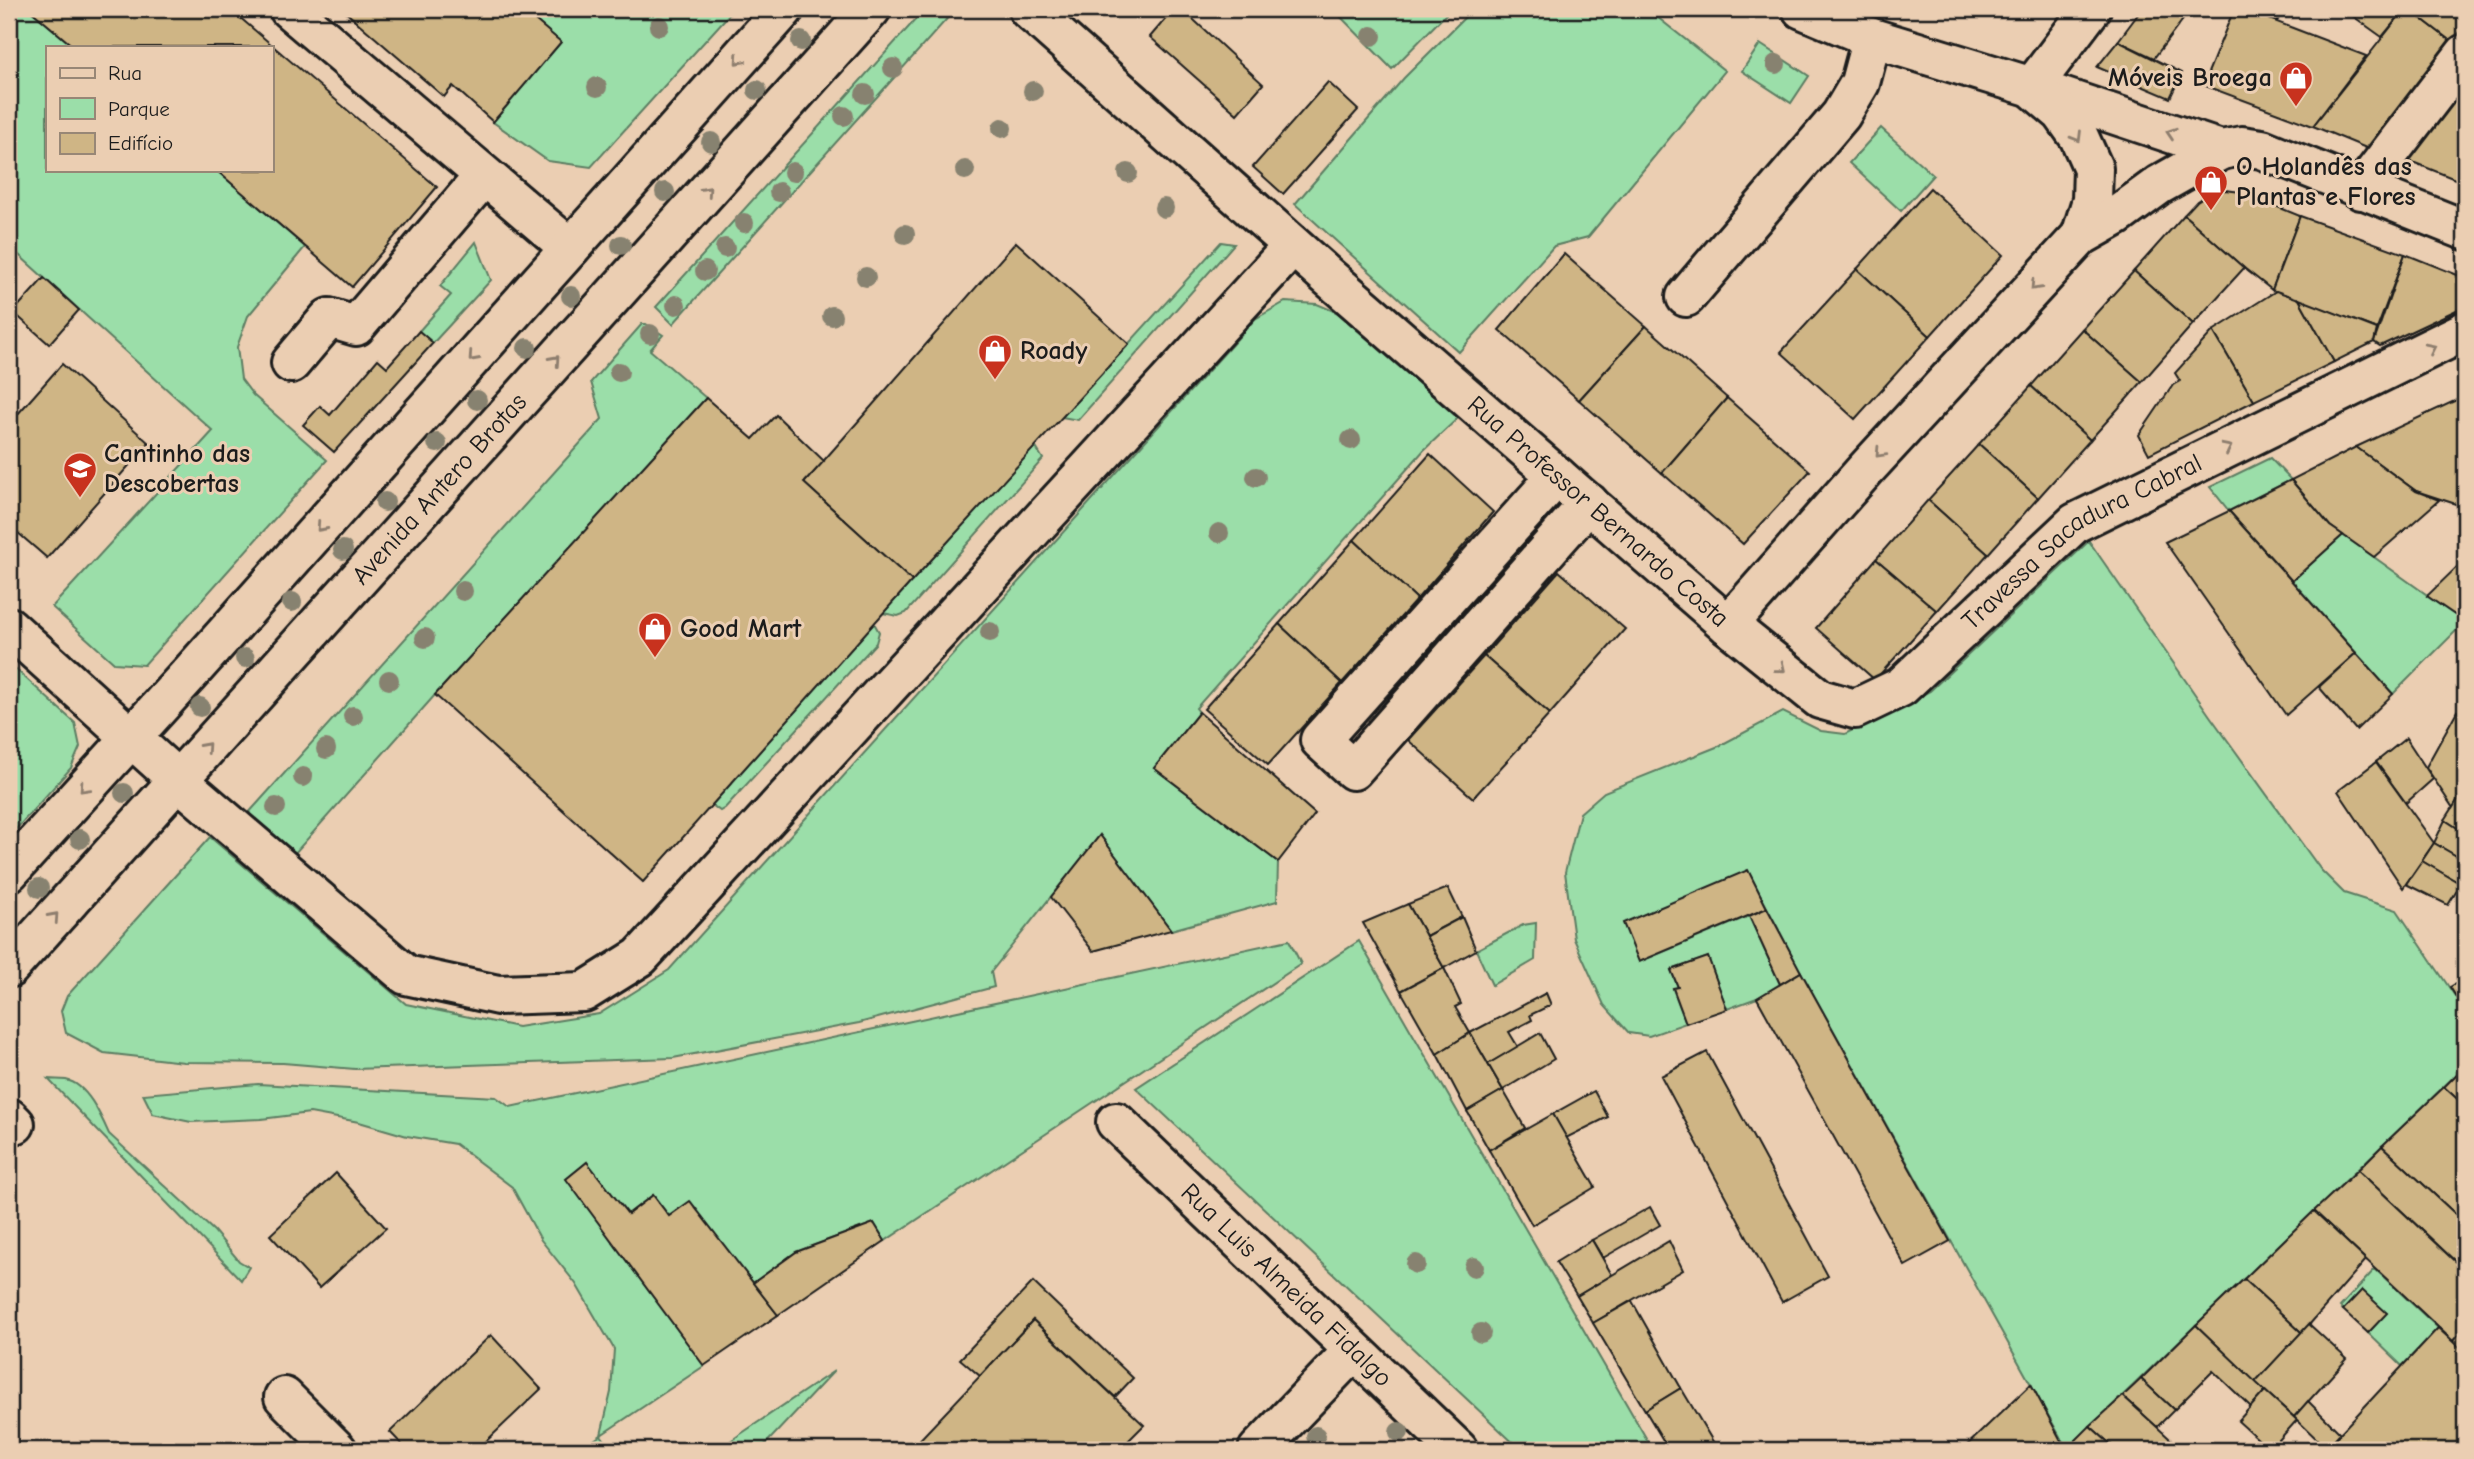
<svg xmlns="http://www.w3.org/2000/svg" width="2474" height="1459" font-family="'Comic Neue',sans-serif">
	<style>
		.green { fill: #9bdea9; stroke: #5c7d62; stroke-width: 2 }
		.building { fill: #cfb585; stroke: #1c1c1c; stroke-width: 2 }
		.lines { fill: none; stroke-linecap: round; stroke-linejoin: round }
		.minor-casing { stroke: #1c1c1c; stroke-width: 44 }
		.minor { stroke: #ebceb2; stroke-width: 38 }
		.tree { fill: #87826f }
		.oneway { stroke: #8e7e6e }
		.labels { text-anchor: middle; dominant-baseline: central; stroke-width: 6; stroke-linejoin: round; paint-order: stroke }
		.poi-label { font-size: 26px; font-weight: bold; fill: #1c1c1c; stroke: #ebceb2; text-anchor: start }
		.street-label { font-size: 26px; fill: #1c1c1c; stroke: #ebceb2 }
	</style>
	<rect width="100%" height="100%" fill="#ebceb2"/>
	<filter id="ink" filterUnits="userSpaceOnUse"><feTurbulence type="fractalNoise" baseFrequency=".0143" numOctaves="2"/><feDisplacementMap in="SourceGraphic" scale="14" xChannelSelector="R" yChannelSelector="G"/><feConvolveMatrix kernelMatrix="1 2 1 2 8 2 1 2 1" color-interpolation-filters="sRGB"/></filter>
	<g filter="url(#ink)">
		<g class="green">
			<polygon points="9,9 29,9 74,47 47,47 47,170 216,170 305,247 248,316 237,347 241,379 253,395 327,460 144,665 114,663 52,607 213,431 9,246"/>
			<polygon points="522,9 734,9 591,167 548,161 493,122 561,42"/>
			<polygon points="925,9 951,9 954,11 673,324 656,307"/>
			<polygon points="1333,9 1451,9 1392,69"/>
			<polygon points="1468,9 1647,9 1725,71 1588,237 1554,246 1459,352 1295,204 1404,78 1468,14"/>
			<polygon points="1760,44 1809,76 1791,103 1742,71"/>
			<polygon points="1881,128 1933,175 1901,211 1849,163"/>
			<polygon points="476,242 491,280 433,343 419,331 451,295 440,286"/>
			<polygon points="1221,242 1234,244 1078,420 1062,417"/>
			<polygon points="1285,302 1317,304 1341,314 1458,418 1424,450 1196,708 1199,712 1154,768 1278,862 1277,901 1171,930 1100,835 991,972 994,987 859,1023 673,1058 355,1069 283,1063 184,1062 104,1053 66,1033 61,1011 67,996 210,837 406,1004 518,1027 599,1014 669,970 1255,319"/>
			<polygon points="642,324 646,324 663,335 650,350 706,398 435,695 295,853 247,815 602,419 591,382"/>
			<polygon points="1035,446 1043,459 906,613 898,616 883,613"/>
			<polygon points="2270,458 2291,480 2229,511 2210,487"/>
			<polygon points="2343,535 2465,622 2393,694 2292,581"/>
			<polygon points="2089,541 2210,716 2321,870 2344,893 2397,910 2465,1011 2465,1066 2067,1449 1801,972 1748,871 1639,962 1749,916 1780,984 1757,998 1727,1009 1708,957 1671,970 1678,987 1673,989 1686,1023 1649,1036 1629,1033 1604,1005 1574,939 1565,872 1580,813 1604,792 1719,746 1783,712 1821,731 1845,734 1930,691"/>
			<polygon points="874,623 879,632 876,643 725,808 720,811 712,805"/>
			<polygon points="9,663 75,723 80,747 71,768 9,837"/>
			<polygon points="1536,923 1535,960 1492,985 1476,950 1523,925"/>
			<polygon points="1289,940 1301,964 885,1241 874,1223 796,1252 753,1283 691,1202 669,1216 653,1195 628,1214 587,1162 567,1179 704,1366 601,1435 612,1450 580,1450 601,1435 611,1392 614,1349 576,1284 541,1240 512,1187 455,1144 407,1136 359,1122 310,1113 261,1119 191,1122 153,1114 143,1094 258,1084 496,1097 510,1107"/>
			<polygon points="1359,941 1653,1450 1521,1450 1136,1088"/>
			<path d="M48,1079C54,1080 60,1079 66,1080C87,1084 101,1116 109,1134L214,1231L239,1261L249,1267L241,1280Z"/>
			<polygon points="2375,1269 2438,1328 2402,1366 2368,1333 2386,1313 2343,1310 2340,1307"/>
			<polygon points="834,1371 760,1450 717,1450"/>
		</g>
		<g class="building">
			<polygon points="29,9 230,9 437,187 352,287 216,170 271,170 271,47 74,47"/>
			<polygon points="342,9 522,9 561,42 493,122 453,86 444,97"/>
			<polygon points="1174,9 1182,9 1263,84 1237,114 1150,37"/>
			<polygon points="2142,9 2191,9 2154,58 2118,41"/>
			<polygon points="2234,9 2243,9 2366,56 2313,126 2203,85"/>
			<polygon points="2243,9 2286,9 2277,21"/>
			<polygon points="2343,9 2405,9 2382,37"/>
			<polygon points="2405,9 2409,9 2452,42 2371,150 2313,126"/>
			<polygon points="2409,9 2465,9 2465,26 2452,42"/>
			<polygon points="2118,41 2182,73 2170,98 2097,67"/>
			<polygon points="1328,82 1358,110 1283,194 1253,167"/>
			<polygon points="2465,84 2465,183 2405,159"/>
			<polygon points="1930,188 2003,255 1930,336 1857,269"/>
			<polygon points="2225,190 2241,192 2300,216 2272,290 2244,268 2184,215 2197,201 2210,193"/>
			<polygon points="2184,215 2244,268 2193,324 2134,271"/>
			<polygon points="2300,216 2405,254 2377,329 2272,290"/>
			<polygon points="1016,242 1129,344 912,581 804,483"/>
			<polygon points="1564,254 1646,326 1579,400 1499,330"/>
			<polygon points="2405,254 2465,278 2465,306 2380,346 2374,342"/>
			<polygon points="1857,269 1930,336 1855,419 1781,352"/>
			<polygon points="2134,271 2193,324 2142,382 2082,329"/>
			<polygon points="44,278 79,310 49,344 13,312"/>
			<polygon points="2276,291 2299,299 2334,362 2254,401 2213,331"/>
			<polygon points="2299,299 2377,329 2374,342 2334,362"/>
			<polygon points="1646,326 1727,398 1662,473 1579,400"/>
			<polygon points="2082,329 2142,382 2090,440 2031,386"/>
			<polygon points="419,331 433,343 334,452 303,425 320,406 330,415 378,359 387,367"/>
			<polygon points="2213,331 2254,401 2149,454 2139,435 2173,385 2180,381 2175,373"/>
			<polygon points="62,364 149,443 47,558 9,525 9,424"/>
			<polygon points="2031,386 2090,440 2038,498 1979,444"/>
			<polygon points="2465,396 2465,507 2416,491 2356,447"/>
			<polygon points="706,398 753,439 776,415 824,461 804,483 912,581 643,882 435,695"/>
			<polygon points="1727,398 1810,471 1743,544 1662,473"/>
			<polygon points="1979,444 2038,498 1988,554 1928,500"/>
			<polygon points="2356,447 2416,491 2439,500 2374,557 2330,526 2291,480"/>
			<polygon points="1430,454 1493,512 1417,599 1354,540"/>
			<polygon points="2291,480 2330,526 2343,535 2292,581 2229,511"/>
			<polygon points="1928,500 1988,554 1937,611 1876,559"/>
			<polygon points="2229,511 2356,653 2286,715 2165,542"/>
			<polygon points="1354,540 1417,599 1342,683 1279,624"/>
			<polygon points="1876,559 1937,611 1875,680 1816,628"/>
			<polygon points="2465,559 2465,622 2427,596"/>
			<polygon points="1559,571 1625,629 1550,714 1484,656"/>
			<polygon points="1279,624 1342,683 1268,765 1204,709"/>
			<polygon points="2356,653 2393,694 2356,730 2319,687"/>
			<polygon points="1484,656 1550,714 1473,798 1408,740"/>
			<polygon points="2457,711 2465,716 2465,787 2453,808 2426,767"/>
			<polygon points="1199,712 1315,814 1278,862 1154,768"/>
			<polygon points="2406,738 2433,779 2406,803 2376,762"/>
			<polygon points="2376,762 2434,843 2403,888 2338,791"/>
			<polygon points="2459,798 2465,801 2465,833 2445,820"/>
			<polygon points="2445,820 2465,833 2465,861 2434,843"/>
			<polygon points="1100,835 1171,930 1093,951 1051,897"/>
			<polygon points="2434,843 2465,861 2465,876 2461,884 2422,861"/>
			<polygon points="2422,861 2461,884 2448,905 2406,884"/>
			<polygon points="1748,870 1767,908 1639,962 1623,923"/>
			<polygon points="1448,888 1462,917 1426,936 1408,904"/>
			<polygon points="1408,904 1444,968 1401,991 1363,923"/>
			<polygon points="1767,908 1801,972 1780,984 1749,916"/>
			<polygon points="1462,917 1476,950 1444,968 1426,936"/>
			<polygon points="1708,957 1727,1009 1686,1023 1673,988 1678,987 1671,970"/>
			<polygon points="1444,968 1461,1004 1455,1007 1470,1033 1437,1054 1401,991"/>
			<polygon points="1801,972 1950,1241 1905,1266 1757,998"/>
			<polygon points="2465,978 2465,1011 2450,987"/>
			<polygon points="1546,993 1551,1005 1530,1015 1532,1020 1509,1032 1518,1047 1488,1064 1470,1033"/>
			<polygon points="1470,1033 1503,1090 1467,1111 1437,1054"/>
			<polygon points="1540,1033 1554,1059 1503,1090 1488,1064"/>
			<polygon points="1707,1052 1828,1276 1782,1302 1661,1076"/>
			<polygon points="2465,1066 2465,1106 2444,1087"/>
			<polygon points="2444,1087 2465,1106 2465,1223 2382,1146"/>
			<polygon points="1503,1090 1525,1128 1489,1150 1467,1111"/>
			<polygon points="1594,1091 1608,1117 1566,1138 1553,1114"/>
			<polygon points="1553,1114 1595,1187 1532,1225 1489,1150"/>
			<polygon points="2382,1146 2465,1223 2465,1252 2456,1262 2358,1170"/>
			<polygon points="587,1162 628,1214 653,1195 669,1216 690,1201 778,1315 704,1366 566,1179"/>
			<polygon points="2358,1170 2465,1271 2465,1327 2453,1341 2314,1211"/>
			<polygon points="336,1173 386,1228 319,1288 270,1235"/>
			<polygon points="1650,1207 1660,1225 1603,1258 1592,1240"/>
			<polygon points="2314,1211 2366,1260 2302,1333 2244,1279"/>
			<polygon points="874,1223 885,1241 778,1315 753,1283 796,1252"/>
			<polygon points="1592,1240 1612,1275 1577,1296 1556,1262"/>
			<polygon points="1669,1241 1683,1270 1593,1323 1577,1296"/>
			<polygon points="2244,1279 2302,1333 2255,1382 2196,1325"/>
			<polygon points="1033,1282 1133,1378 1115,1397 1033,1320 980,1376 960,1359"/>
			<polygon points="2362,1290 2387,1313 2368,1333 2343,1310"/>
			<polygon points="1632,1301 1681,1388 1645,1410 1593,1323"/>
			<polygon points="1033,1320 1144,1425 1119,1450 910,1450"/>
			<polygon points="2309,1324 2347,1359 2294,1417 2255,1382"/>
			<polygon points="2196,1325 2265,1391 2251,1407 2213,1371 2174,1410 2141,1379"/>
			<polygon points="2465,1327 2465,1353 2453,1341"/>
			<polygon points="2438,1328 2465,1353 2465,1438 2455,1450 2328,1450 2326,1448"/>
			<polygon points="491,1335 541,1389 477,1450 407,1450 390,1432"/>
			<polygon points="2141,1379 2174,1410 2157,1427 2123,1396"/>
			<polygon points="2031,1384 2066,1450 1962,1450"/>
			<polygon points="1681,1388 1718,1450 1669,1450 1645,1410"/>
			<polygon points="2265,1391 2297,1420 2270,1450 2238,1421"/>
			<polygon points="2123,1396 2157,1427 2182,1450 2117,1450 2090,1426"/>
			<polygon points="2308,1401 2340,1433 2326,1448 2294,1417"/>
			<polygon points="2090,1426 2117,1450 2066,1450"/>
		</g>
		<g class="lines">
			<g class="minor-casing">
				<g id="minor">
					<polyline points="289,9 570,248"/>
					<path id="s1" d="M1028,9L1325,274L1728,625L1820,699L1855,709L1901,687L2075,523L2465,331"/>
					<polyline points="1802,9 1872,38 2032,87 2221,150 2242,146 2262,149 2465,230"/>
					<polyline points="2032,87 2091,9"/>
					<polyline points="2036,91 2062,113 2079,137 2093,168 2092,200 2081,236"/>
					<polyline points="2361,190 2465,54"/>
					<polyline points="1686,297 1841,115 1860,83 1872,38"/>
					<polyline points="291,363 329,318 356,326 484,176"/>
					<polyline points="1557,476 1320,740 1353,770 1589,503"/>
					<polyline points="1728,625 1866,469 2081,236 2118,215 2159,185 2221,150"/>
					<polyline points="9,627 177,779 406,975 498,995 584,992 640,957 1293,246"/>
					<polyline points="9,872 191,672 784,9"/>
					<path id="s2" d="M9,968L871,9"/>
					<polyline points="9,1118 15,1124"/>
					<path id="s3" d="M1116,1122L1458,1450"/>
					<polyline points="284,1397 337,1450"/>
					<polyline points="1258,1450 1353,1351"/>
				</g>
			</g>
			<use href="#minor" class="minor"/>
		</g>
		<g class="tree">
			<circle cx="659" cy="26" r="10"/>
			<circle cx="1372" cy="36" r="10"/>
			<circle cx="801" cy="41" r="10"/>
			<circle cx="1776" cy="64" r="10"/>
			<circle cx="893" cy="68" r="10"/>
			<circle cx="597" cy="87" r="10"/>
			<circle cx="757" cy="90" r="10"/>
			<circle cx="1033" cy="91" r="10"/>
			<circle cx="865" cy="94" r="10"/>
			<circle cx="844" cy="116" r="10"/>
			<circle cx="1002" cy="128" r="10"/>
			<circle cx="711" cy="142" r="10"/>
			<circle cx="965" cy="170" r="10"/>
			<circle cx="793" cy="172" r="10"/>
			<circle cx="1128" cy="173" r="10"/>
			<circle cx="665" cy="192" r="10"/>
			<circle cx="779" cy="192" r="10"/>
			<circle cx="1164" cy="208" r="10"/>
			<circle cx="744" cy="223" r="10"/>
			<circle cx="905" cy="234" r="10"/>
			<circle cx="621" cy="245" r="10"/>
			<circle cx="725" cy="248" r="10"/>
			<circle cx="705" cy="271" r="10"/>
			<circle cx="866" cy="277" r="10"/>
			<circle cx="571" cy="296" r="10"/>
			<circle cx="676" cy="305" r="10"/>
			<circle cx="832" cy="316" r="10"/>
			<circle cx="650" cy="334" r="10"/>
			<circle cx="527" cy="348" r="10"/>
			<circle cx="619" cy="372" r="10"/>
			<circle cx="477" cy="400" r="10"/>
			<circle cx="1351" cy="440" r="10"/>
			<circle cx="437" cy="443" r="10"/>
			<circle cx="1256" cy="477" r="10"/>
			<circle cx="385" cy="502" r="10"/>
			<circle cx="1219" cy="533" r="10"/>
			<circle cx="343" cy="550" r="10"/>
			<circle cx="463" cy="591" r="10"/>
			<circle cx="292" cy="602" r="10"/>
			<circle cx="990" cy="632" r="10"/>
			<circle cx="425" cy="638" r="10"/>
			<circle cx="245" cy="658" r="10"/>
			<circle cx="389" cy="680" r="10"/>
			<circle cx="200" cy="707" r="10"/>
			<circle cx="353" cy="716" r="10"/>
			<circle cx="326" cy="749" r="10"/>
			<circle cx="303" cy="777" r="10"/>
			<circle cx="124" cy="793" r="10"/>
			<circle cx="276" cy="807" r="10"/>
			<circle cx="80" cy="839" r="10"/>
			<circle cx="39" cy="888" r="10"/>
			<circle cx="1416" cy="1264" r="10"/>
			<circle cx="1474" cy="1267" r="10"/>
			<circle cx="1481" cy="1333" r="10"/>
			<circle cx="1399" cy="1432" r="10"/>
			<circle cx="1316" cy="1436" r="10"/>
		</g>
		<defs><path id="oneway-chevron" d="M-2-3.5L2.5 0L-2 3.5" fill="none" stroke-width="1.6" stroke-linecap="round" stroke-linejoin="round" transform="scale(1.75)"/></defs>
		<g class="oneway">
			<use href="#oneway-chevron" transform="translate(739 60) rotate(132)"/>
			<use href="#oneway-chevron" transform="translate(2171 133) rotate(-162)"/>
			<use href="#oneway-chevron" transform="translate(2077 137) rotate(59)"/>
			<use href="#oneway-chevron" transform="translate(707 191) rotate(-48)"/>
			<use href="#oneway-chevron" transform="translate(2035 286) rotate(133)"/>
			<use href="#oneway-chevron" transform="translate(2431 348) rotate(-26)"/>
			<use href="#oneway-chevron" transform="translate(473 357) rotate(132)"/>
			<use href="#oneway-chevron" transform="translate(555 360) rotate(-48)"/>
			<use href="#oneway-chevron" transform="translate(2227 448) rotate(-26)"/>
			<use href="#oneway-chevron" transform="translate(1880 453) rotate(133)"/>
			<use href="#oneway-chevron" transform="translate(321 527) rotate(132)"/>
			<use href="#oneway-chevron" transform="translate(1781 668) rotate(39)"/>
			<use href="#oneway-chevron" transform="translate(206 747) rotate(-48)"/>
			<use href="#oneway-chevron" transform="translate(84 788) rotate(133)"/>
			<use href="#oneway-chevron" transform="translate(54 917) rotate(-48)"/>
		</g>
	</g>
	<defs>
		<g id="shop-pin" transform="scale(1.75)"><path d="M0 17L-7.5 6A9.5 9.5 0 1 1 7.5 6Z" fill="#c8321e" stroke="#ebceb2"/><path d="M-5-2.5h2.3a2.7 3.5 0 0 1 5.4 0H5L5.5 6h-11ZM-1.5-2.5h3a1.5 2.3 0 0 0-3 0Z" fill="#fff"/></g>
		<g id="school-pin" transform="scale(1.75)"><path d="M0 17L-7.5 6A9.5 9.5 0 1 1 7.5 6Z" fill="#c8321e" stroke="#ebceb2"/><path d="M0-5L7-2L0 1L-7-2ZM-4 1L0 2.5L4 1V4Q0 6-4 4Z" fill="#fff"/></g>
	</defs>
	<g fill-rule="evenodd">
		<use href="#shop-pin" x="2296" y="78"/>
		<use href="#shop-pin" x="2211" y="182"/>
		<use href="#shop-pin" x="995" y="351"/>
		<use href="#school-pin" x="80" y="469"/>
		<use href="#shop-pin" x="655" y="629"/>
	</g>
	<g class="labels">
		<g class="poi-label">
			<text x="2272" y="78" text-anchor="end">Móveis Broega</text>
			<text x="2236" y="167">O Holandês das<tspan x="2236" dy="30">Plantas e Flores</tspan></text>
			<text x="1020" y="351">Roady</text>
			<text x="104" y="454">Cantinho das<tspan x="104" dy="30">Descobertas</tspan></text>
			<text x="680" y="629">Good Mart</text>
		</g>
		<g class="street-label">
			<text stroke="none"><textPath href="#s2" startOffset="644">Avenida Antero Brotas</textPath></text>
			<text stroke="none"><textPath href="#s1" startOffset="760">Rua Professor Bernardo Costa</textPath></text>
			<text stroke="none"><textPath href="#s1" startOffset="1372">Travessa Sacadura Cabral</textPath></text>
			<text stroke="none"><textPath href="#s3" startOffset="236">Rua Luis Almeida Fidalgo</textPath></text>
		</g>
	</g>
	<rect width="2474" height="1459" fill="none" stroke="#ebceb2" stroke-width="35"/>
	<rect x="18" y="18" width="2439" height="1424" fill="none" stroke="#1c1c1c" stroke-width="2.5" filter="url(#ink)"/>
	<rect x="46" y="46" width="228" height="126" fill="#ebceb2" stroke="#988776" stroke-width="2"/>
	<rect x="60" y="68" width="35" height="10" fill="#ebceb2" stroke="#988776" stroke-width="2"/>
	<text x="108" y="80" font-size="21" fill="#1c1c1c">Rua</text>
	<rect x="60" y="98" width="35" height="21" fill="#9bdea9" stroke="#988776" stroke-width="2"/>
	<text x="108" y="116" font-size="21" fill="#1c1c1c">Parque</text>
	<rect x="60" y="133" width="35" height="21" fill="#cfb585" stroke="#988776" stroke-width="2"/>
	<text x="108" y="150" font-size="21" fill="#1c1c1c">Edifício</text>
</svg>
